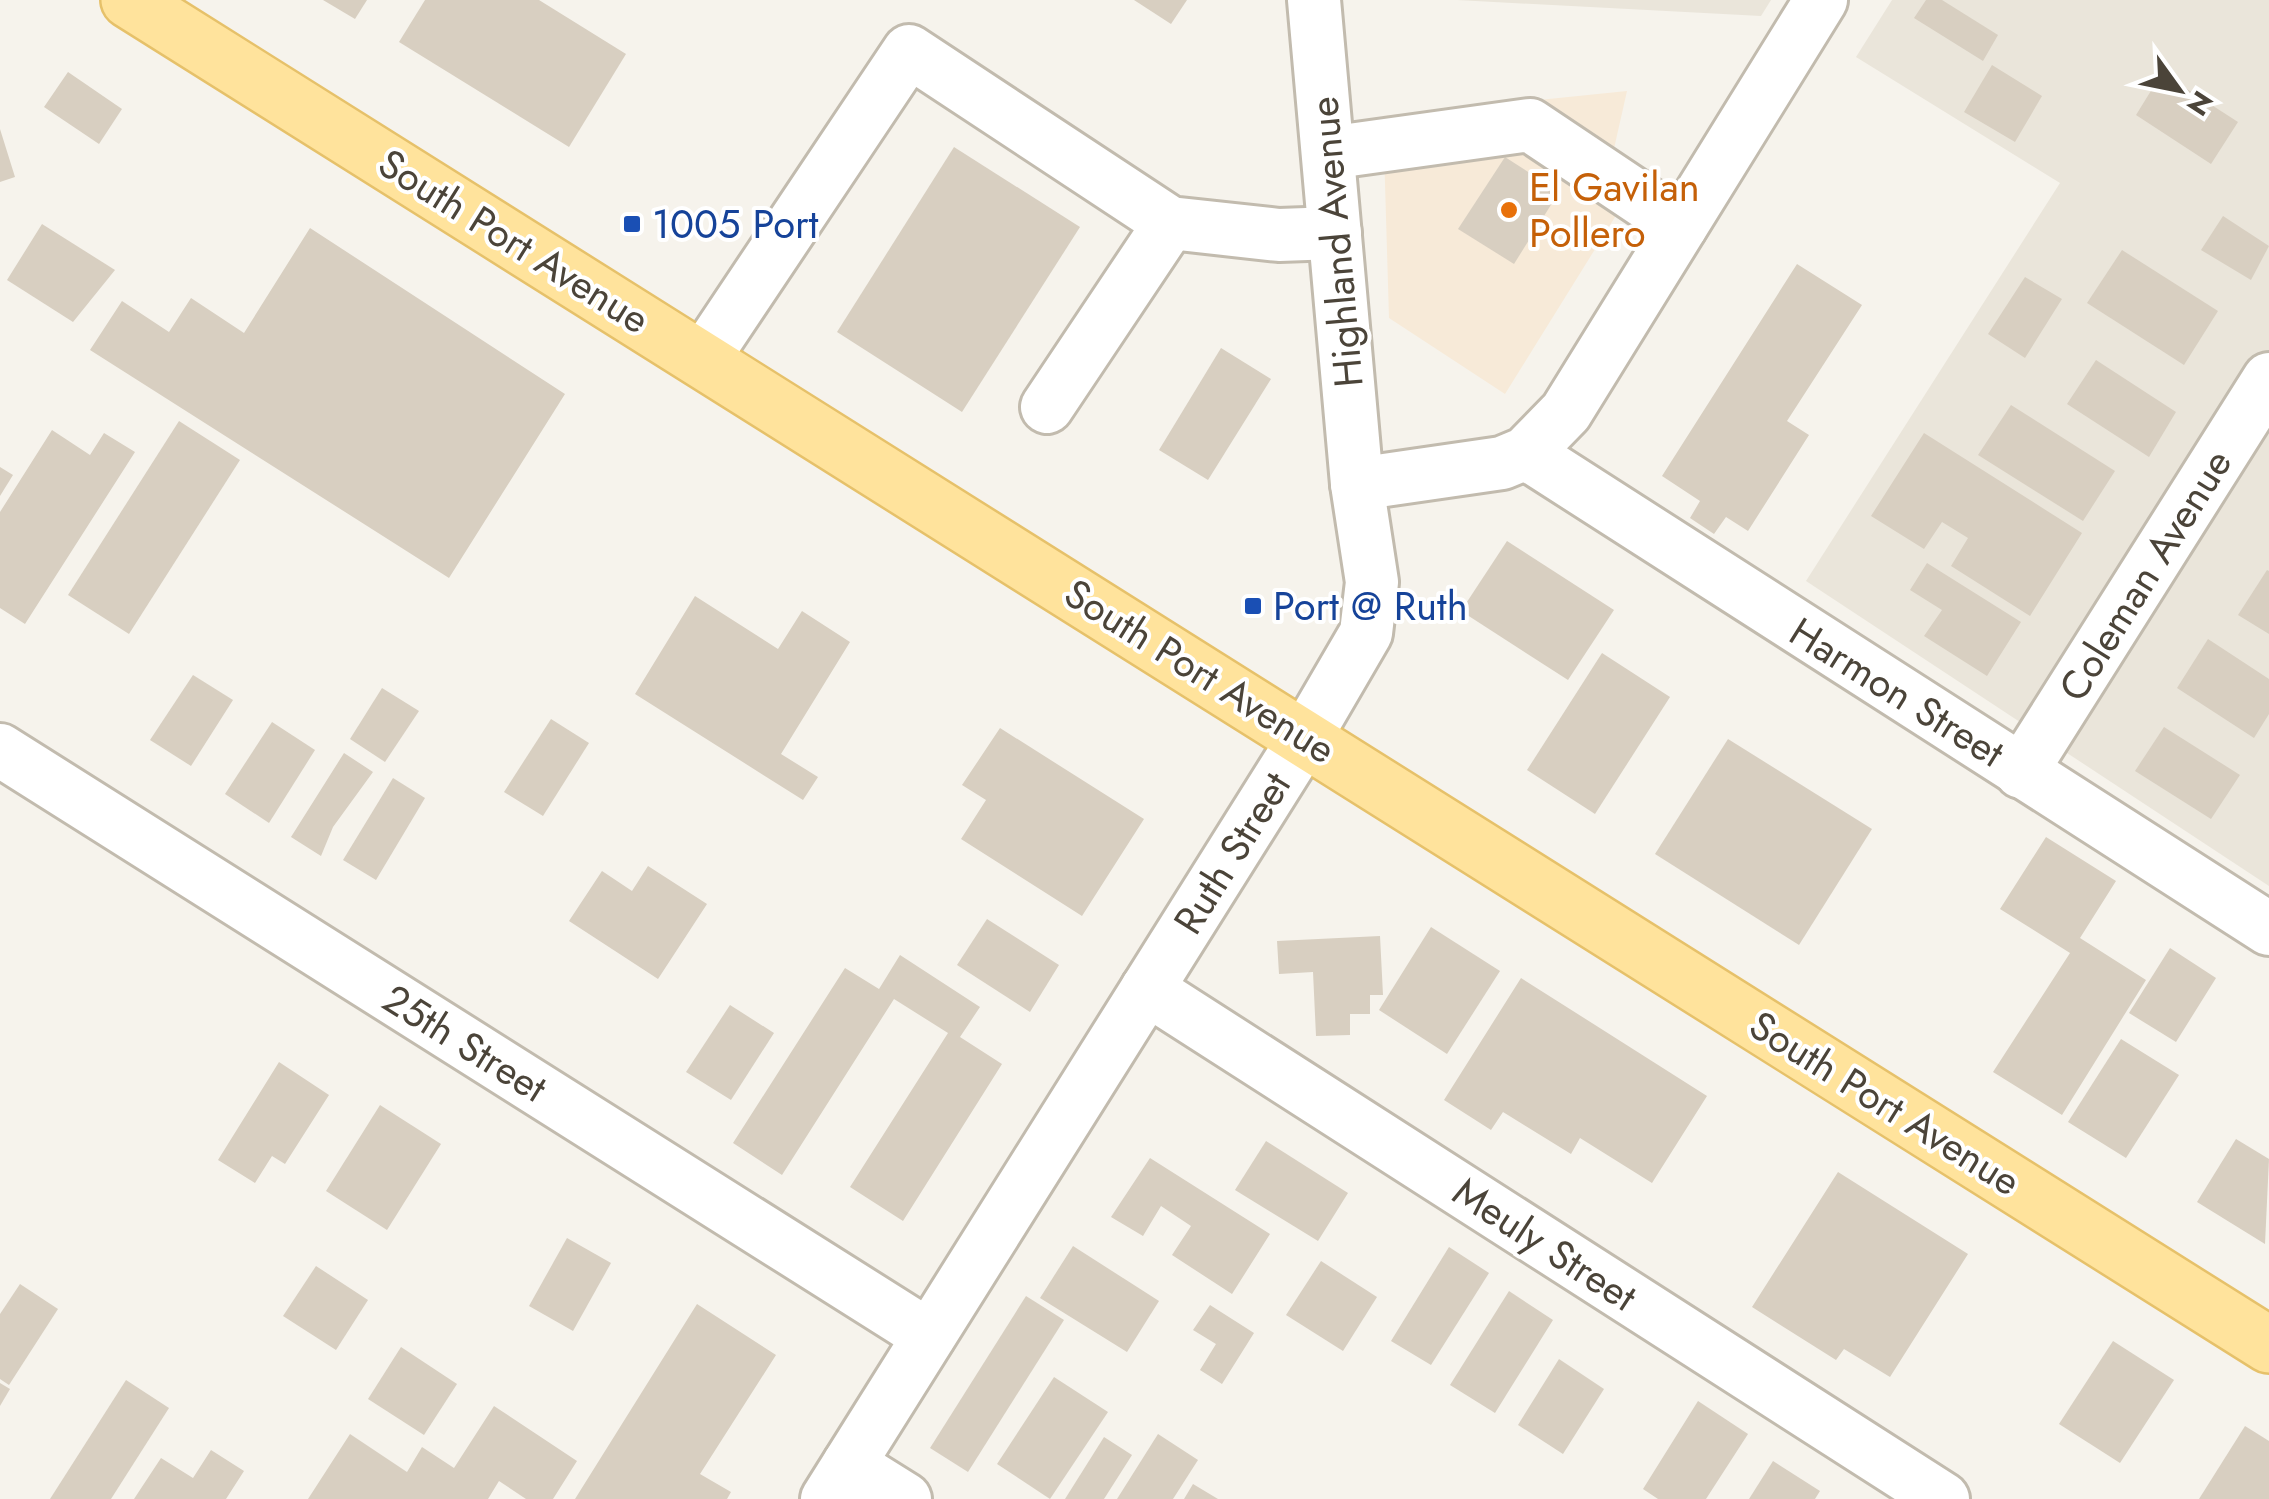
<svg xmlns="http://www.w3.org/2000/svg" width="2269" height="1499" font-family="Jost,sans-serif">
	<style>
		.residential { fill: #eae5da }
		.commercial { fill: #f7ead8 }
		.building { fill: #d8cfc1 }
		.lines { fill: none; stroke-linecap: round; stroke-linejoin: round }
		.minor-casing { stroke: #c2bbae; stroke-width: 58 }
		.major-casing { stroke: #e6c16a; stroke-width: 60 }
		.minor { stroke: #fff; stroke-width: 52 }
		.major { stroke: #ffe39c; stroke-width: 55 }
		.food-dot { fill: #e8710a; stroke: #fff; stroke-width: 4 }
		.transit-dot { fill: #1a4fb4; stroke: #fff; stroke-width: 4 }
		.labels { text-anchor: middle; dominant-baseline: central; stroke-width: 8; stroke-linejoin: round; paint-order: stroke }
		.food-label { font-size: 40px; fill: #c56008; stroke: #fff; text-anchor: start }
		.transit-label { font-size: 40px; fill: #164399; stroke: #fff; text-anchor: start }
		.street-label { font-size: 40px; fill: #4b4439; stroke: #fff }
	</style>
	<rect width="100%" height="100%" fill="#f6f3ec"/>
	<g class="residential">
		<polygon points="1457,0 1771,0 1761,16"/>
		<polygon points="1892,0 2269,0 2269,886 1806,581 2060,183 1856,57"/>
	</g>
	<polygon class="commercial" points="1627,91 1613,153 1643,172 1505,394 1389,318 1383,116"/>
	<g class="building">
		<polygon points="323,0 367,0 355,19"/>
		<polygon points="425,0 539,0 626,54 569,147 399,42"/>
		<polygon points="1134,0 1187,0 1171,24"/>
		<polygon points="1926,0 1942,0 1998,35 1983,61 1914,18"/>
		<polygon points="1992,65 2042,96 2015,142 1964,112"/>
		<polygon points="68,72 122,109 99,144 44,107"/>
		<polygon points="2162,73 2238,122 2211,164 2136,115"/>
		<polygon points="0,129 15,177 0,182"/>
		<polygon points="954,147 1080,227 962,412 837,332"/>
		<polygon points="1505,157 1559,192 1514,264 1458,229"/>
		<polygon points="2223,216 2269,246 2251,280 2201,250"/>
		<polygon points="42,224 115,270 73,322 7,280"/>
		<polygon points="310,228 565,394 449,578 90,350 122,301 169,332 191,298 244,333"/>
		<polygon points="2122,250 2218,311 2184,365 2087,303"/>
		<polygon points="1797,264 1862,305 1787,421 1809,435 1748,531 1726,517 1714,534 1690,518 1700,501 1662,476"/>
		<polygon points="2025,277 2062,299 2025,358 1988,334"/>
		<polygon points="1221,348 1271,379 1208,480 1159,450"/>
		<polygon points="2096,360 2176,412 2149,457 2067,404"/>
		<polygon points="2011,405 2115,471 2083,521 1978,455"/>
		<polygon points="179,421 240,460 129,634 68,595"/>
		<polygon points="52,430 90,455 104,433 135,452 25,624 0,608 0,512"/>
		<polygon points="1924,433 2082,533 2030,616 1951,566 1968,538 1942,522 1924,549 1871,516"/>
		<polygon points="0,467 13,475 0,496"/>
		<polygon points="1507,541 1614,610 1568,680 1461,611"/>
		<polygon points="1927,563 2021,622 1987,676 1924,636 1942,610 1910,590"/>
		<polygon points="2267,570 2269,571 2269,634 2238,615"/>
		<polygon points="695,596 778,649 802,611 850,642 781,754 818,777 803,800 635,694"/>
		<polygon points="2208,639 2269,679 2269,714 2254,738 2177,688"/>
		<polygon points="1602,653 1670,697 1595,814 1527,770"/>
		<polygon points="193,675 233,700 191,766 150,740"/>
		<polygon points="382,688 419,711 385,762 350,739"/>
		<polygon points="551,719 589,743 543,816 504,792"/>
		<polygon points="272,722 315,750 269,823 225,794"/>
		<polygon points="2164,727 2240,775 2211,819 2135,771"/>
		<polygon points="1000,728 1144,819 1082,916 961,839 986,800 962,785"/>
		<polygon points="1728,739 1872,829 1799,945 1655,854"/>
		<polygon points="344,753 373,772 333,827 321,856 291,837"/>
		<polygon points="393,778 425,798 376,880 343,860"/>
		<polygon points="2046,837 2116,881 2080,938 2146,980 2062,1115 1993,1072 2070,953 2000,909"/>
		<polygon points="648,866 707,904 658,979 569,921 602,871 632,891"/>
		<polygon points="987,919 1059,965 1030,1012 957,965"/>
		<polygon points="1431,927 1500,971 1447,1054 1379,1010"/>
		<polygon points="1380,936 1383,995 1370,995 1370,1014 1350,1014 1350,1035 1316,1036 1313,972 1279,974 1277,941"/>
		<polygon points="2170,948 2216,978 2176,1042 2129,1013"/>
		<polygon points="900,955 980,1007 960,1037 1002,1064 903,1221 850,1187 948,1033 894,999 782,1175 733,1143 845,968 879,989"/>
		<polygon points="1521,978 1707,1096 1652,1183 1580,1138 1571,1154 1503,1112 1491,1130 1444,1100"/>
		<polygon points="730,1005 774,1033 731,1100 686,1072"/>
		<polygon points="2121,1039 2179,1075 2126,1158 2068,1122"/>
		<polygon points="279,1062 329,1095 285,1164 272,1156 255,1183 218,1160"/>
		<polygon points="380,1105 441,1144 387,1230 326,1191"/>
		<polygon points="2236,1139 2269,1159 2265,1244 2197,1202"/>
		<polygon points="1266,1141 1348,1193 1318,1241 1235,1190"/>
		<polygon points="1150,1158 1270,1234 1232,1294 1172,1255 1191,1226 1161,1206 1143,1236 1111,1217"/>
		<polygon points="1838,1172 1968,1254 1890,1377 1844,1349 1836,1360 1752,1307"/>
		<polygon points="567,1238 611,1263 573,1331 529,1306"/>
		<polygon points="1073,1246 1159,1301 1127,1352 1040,1298"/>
		<polygon points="1449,1247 1489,1273 1431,1365 1391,1341"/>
		<polygon points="1321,1261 1377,1297 1343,1351 1286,1315"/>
		<polygon points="316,1266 368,1300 336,1350 283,1316"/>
		<polygon points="20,1284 58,1309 9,1385 0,1379 0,1314"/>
		<polygon points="1509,1291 1553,1320 1495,1413 1450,1385"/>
		<polygon points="1026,1296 1064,1320 968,1472 930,1448"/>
		<polygon points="697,1304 776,1355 700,1474 731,1492 727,1499 575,1499"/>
		<polygon points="1210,1305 1254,1333 1222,1384 1200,1370 1216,1344 1193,1330"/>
		<polygon points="2113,1341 2174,1380 2120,1463 2059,1424"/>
		<polygon points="401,1347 457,1384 424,1435 368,1399"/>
		<polygon points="1559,1359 1604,1389 1563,1454 1518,1425"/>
		<polygon points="1054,1377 1108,1412 1050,1499 997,1464"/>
		<polygon points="126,1380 169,1408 111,1499 50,1499"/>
		<polygon points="0,1383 10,1389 0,1406"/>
		<polygon points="1698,1401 1748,1434 1706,1499 1658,1499 1643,1489"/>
		<polygon points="494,1406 577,1461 553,1499 526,1499 499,1481 488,1499 308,1499 350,1434 407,1472 422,1447 454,1468"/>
		<polygon points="2245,1426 2269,1441 2269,1499 2199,1499"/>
		<polygon points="1158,1434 1198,1460 1173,1499 1117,1499"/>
		<polygon points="1104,1437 1132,1455 1104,1499 1065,1499"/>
		<polygon points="211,1450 244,1471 226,1499 134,1499 161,1458 193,1478"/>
		<polygon points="1773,1461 1820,1491 1815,1499 1749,1499"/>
		<polygon points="1193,1484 1218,1499 1184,1499"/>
	</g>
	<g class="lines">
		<g class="minor-casing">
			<g id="minor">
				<polyline points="1328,153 1530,125 1681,226"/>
				<polyline points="703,359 909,51 1170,223 1279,235 1335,233"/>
				<polyline points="1047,407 1170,223"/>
				<polyline points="1526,453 2269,929"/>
				<polyline points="1357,484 1502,463 1526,453 1566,412 1821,0"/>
				<polyline points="0,750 929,1336"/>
				<polyline points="2021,772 2269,379"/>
				<polyline points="1147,989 1943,1499"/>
				<polyline points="849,1464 905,1499"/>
				<polyline points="827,1499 1306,736 1366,633 1372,582 1357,484 1314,0"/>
			</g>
		</g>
		<g class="major-casing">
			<polyline id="major" points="129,0 2269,1345"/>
		</g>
		<use href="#minor" class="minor"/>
		<use href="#major" class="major"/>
	</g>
	<circle class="food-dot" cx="1509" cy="210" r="10"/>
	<g class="transit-dot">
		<rect x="622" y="214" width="20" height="20" rx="5"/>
		<rect x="1243" y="596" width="20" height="20" rx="5"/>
	</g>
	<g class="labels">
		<g class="food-label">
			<text x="1529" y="187">El Gavilan<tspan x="1529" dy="46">Pollero</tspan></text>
		</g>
		<g class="transit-label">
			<text x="652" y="224">1005 Port</text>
			<text x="1273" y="606">Port @ Ruth</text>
		</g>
		<g class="street-label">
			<text transform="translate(514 241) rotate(32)">South Port Avenue</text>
			<text transform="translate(1336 242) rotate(-95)">Highland Avenue</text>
			<text transform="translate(2145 575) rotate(-58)">Coleman Avenue</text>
			<text transform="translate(1200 671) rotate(32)">South Port Avenue</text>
			<text transform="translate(1897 692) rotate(32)">Harmon Street</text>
			<text transform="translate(1232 853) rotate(-58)">Ruth Street</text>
			<text transform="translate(465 1043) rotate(32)">25th Street</text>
			<text transform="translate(1885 1103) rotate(32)">South Port Avenue</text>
			<text transform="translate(1545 1244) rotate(33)">Meuly Street</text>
		</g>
	</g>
	<g transform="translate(2179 90) rotate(123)" stroke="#ffffff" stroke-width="8" paint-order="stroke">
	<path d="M0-8L18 38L0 25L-18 38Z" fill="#4b4439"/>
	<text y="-15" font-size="28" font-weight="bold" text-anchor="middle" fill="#4b4439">N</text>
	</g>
</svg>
